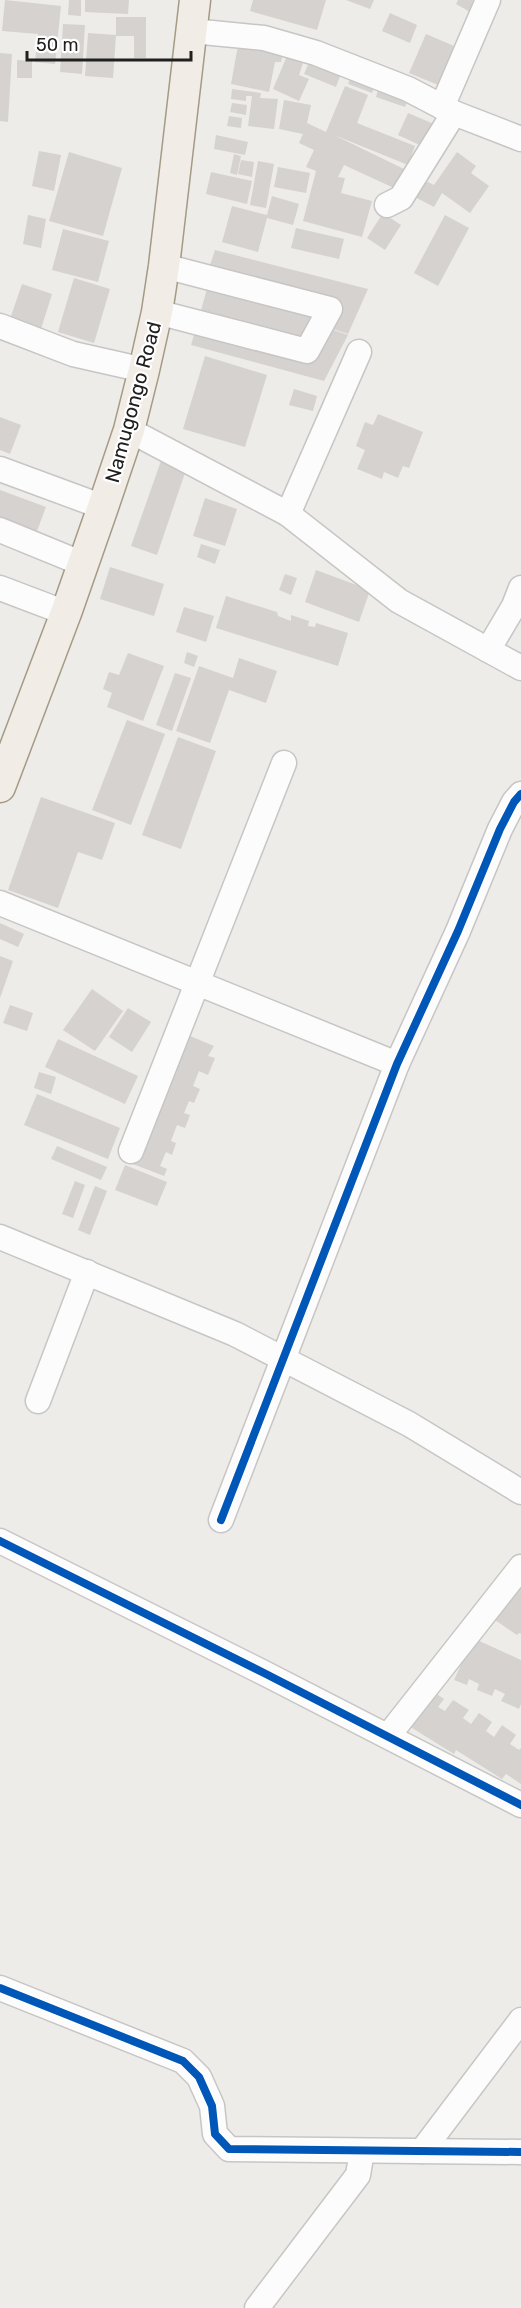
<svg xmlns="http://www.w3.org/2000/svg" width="521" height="2308" font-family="Rubik,sans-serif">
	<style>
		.building { fill: #d5d2d0 }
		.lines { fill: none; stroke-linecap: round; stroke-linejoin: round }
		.minor-casing { stroke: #c7c6c5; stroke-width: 27 }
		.major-casing { stroke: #a59a85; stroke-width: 33 }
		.minor { stroke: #fcfcfc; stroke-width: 24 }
		.major { stroke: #f1ece6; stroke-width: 30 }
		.cycleway-casing { stroke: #fff; stroke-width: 11 }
		.cycleway { stroke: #0057b8; stroke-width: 8 }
		.labels { text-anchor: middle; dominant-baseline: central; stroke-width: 4.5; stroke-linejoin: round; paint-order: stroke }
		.street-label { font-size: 20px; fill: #202020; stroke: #fff }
	</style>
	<rect width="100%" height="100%" fill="#eeece9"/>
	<g class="building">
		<polygon points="5,0 61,6 55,64 35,62 38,34 2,31"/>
		<polygon points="69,0 81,0 81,16 68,15"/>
		<polygon points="85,0 129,0 128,14 85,12"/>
		<polygon points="253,0 326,0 317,30 250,11"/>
		<polygon points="346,0 374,0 370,9"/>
		<polygon points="458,0 473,0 470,12 456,4"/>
		<polygon points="390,13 417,25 410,43 382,31"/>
		<polygon points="116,17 146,17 146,58 134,58 134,36 116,36"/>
		<polygon points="63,24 85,25 82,74 60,72"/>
		<polygon points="88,33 116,35 113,78 85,76"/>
		<polygon points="426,34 454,46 438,85 409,73"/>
		<polygon points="238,45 283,53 281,62 275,62 269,92 231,84"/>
		<polygon points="0,53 12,54 8,122 0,121"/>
		<polygon points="287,56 303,63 299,75 309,79 299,101 273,89"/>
		<polygon points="311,58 342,71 336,87 304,74"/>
		<polygon points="17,60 32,61 32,78 17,78"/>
		<polygon points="352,74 376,83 372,93 348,84"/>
		<polygon points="345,86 368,95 357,123 415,146 408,165 334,135 404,169 394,188 344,165 338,177 345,178 341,193 372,201 362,237 303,221 316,171 306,167 314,150 299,143 303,134 279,129 284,100 311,105 307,123 326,132"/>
		<polygon points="379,86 409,96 405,107 376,97"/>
		<polygon points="232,89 261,93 260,98 278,99 274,129 248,126 252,96 246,96 246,101 231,99"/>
		<polygon points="232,103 247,105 246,115 230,112"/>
		<polygon points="408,113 434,124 424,147 398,135"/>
		<polygon points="229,116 242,118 241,128 227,126"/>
		<polygon points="216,135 248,142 245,155 214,149"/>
		<polygon points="39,151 61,155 54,191 32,186"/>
		<polygon points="69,152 122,168 103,236 49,221"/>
		<polygon points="457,152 476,166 471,173 489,186 470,213 442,193 434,207 411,195 420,178 434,185"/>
		<polygon points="234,154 241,156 237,175 230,173"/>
		<polygon points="241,160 254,162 252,177 238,174"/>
		<polygon points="258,161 274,164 266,208 250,205"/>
		<polygon points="278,167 310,173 306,193 274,187"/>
		<polygon points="211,172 252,181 247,204 206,194"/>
		<polygon points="272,196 299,204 293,225 267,218 258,252 222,242 232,206 267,215"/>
		<polygon points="383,213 401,225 385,250 367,238"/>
		<polygon points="28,215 46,219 41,248 23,244"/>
		<polygon points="445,215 469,228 438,286 414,273"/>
		<polygon points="296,228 344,239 339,259 291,248"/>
		<polygon points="63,229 109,241 98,282 52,270"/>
		<polygon points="215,250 368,289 348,334 327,327 340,301 209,268"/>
		<polygon points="74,278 110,289 94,343 58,332"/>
		<polygon points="22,284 52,294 41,329 10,319"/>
		<polygon points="208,285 311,314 302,343 200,314"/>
		<polygon points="328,328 348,335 324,381 191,345 195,331 311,359"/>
		<polygon points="205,356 267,375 245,447 183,429"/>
		<polygon points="294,389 317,396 313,411 289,405"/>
		<polygon points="378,414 423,432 409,468 403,466 398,478 384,472 382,479 357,469 365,450 356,446 365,422 373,425"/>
		<polygon points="0,417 21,425 10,454 0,450"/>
		<polygon points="162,458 187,467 157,555 131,546"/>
		<polygon points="0,490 46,507 37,531 0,517"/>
		<polygon points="205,498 237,509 225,546 193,536"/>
		<polygon points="201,544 220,550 215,564 197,557"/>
		<polygon points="110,567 164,584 154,616 100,599"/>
		<polygon points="316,570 370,590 359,622 305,602"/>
		<polygon points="285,574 297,578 291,595 279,590"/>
		<polygon points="226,596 277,612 278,616 291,621 291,615 309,621 308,626 315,627 316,623 348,633 338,666 216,628"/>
		<polygon points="184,607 214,616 206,642 176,632"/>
		<polygon points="187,652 198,656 194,667 184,663"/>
		<polygon points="128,653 164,666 143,721 107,707 112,693 103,689 109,672 119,675"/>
		<polygon points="239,658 277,671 266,703 229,690 210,743 176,731 199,666 233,678"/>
		<polygon points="175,673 191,678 172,731 156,725"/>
		<polygon points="127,720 165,734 131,825 92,810"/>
		<polygon points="178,737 216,751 181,849 142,835"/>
		<polygon points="41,797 115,823 102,860 78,852 58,908 8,890"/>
		<polygon points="0,923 24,934 18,947 0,939"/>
		<polygon points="0,956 13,961 0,998"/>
		<polygon points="92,989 123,1011 95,1051 63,1030"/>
		<polygon points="10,1005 33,1013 27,1031 3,1023"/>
		<polygon points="128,1008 151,1022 132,1052 109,1037"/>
		<polygon points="183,1033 214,1046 208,1056 215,1058 208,1075 199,1071 193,1086 200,1089 194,1103 189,1101 184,1113 190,1115 185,1128 177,1125 171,1141 176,1143 172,1155 166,1152 160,1166 167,1169 164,1176 130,1163"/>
		<polygon points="58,1039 138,1076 125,1104 45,1067"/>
		<polygon points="39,1072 56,1077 51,1094 34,1088"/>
		<polygon points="37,1094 120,1128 108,1159 24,1125"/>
		<polygon points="57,1146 107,1167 101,1180 51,1159"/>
		<polygon points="125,1165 167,1182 157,1206 115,1190"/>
		<polygon points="75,1181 85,1185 73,1218 62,1214"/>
		<polygon points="95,1186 107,1191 90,1235 78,1230"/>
		<polygon points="521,1586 521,1634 519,1633 517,1635 492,1618"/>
		<polygon points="473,1638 521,1660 521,1704 519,1709 501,1701 505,1694 495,1689 492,1696 477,1690 479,1684 469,1679 467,1685 454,1680"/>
		<polygon points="428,1688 444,1699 438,1707 445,1711 453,1700 469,1710 463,1718 471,1724 479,1713 492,1722 486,1731 494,1737 502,1725 516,1735 510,1744 519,1750 521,1748 521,1784 506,1774 502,1779 456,1750 454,1754 404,1723"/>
	</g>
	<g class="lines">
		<g class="minor-casing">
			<g id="minor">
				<polyline points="192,31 264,38 316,53 408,89 454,113 521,139"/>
				<polyline points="442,107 488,0"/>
				<polyline points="387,205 401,198 454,113"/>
				<polyline points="157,312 307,351 330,309 164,266"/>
				<polyline points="0,326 73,354 144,370"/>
				<polyline points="129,430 288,514 399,601 521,668"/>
				<polyline points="0,469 103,507"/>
				<polyline points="288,514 359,352"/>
				<polyline points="0,530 83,564"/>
				<polyline points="0,588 66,613"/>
				<polyline points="488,650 514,606 521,588"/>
				<polyline points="0,903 397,1064"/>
				<polyline points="131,1151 284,763"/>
				<polyline points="0,1237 235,1334 409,1424 521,1492"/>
				<polyline points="38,1401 87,1272"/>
				<polyline points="221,1520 397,1064 458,931 500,829 514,802 521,794"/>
				<polyline points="0,1541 264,1673 521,1805"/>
				<polyline points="388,1736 521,1567"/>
				<polyline points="0,1988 183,2061 199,2077 212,2106 215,2134 229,2149 521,2152"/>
				<polyline points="422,2151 521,2020"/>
				<polyline points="257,2308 358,2175 362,2151"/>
			</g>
		</g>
		<g class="major-casing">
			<polyline id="major" points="0,787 66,613 103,507 129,430 144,370 157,312 164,266 195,0"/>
		</g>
		<use href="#minor" class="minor"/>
		<use href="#major" class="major"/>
		<g class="cycleway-casing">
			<g id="cycleway">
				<polyline points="221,1520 397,1064 458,931 500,829 514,802 521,794"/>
				<polyline points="0,1541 264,1673 521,1805"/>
				<polyline points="0,1988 183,2061 199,2077 212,2106 215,2134 229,2149 521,2152"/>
			</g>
		</g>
		<use href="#cycleway" class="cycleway"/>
	</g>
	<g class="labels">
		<g class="street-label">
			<text transform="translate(133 402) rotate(-75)">Namugongo Road</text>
		</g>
	</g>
	<path d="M27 51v9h164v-9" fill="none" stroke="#202020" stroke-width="3"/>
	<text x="36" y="51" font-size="18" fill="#202020" stroke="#ffffff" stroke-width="4.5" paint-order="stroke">50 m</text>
</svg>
